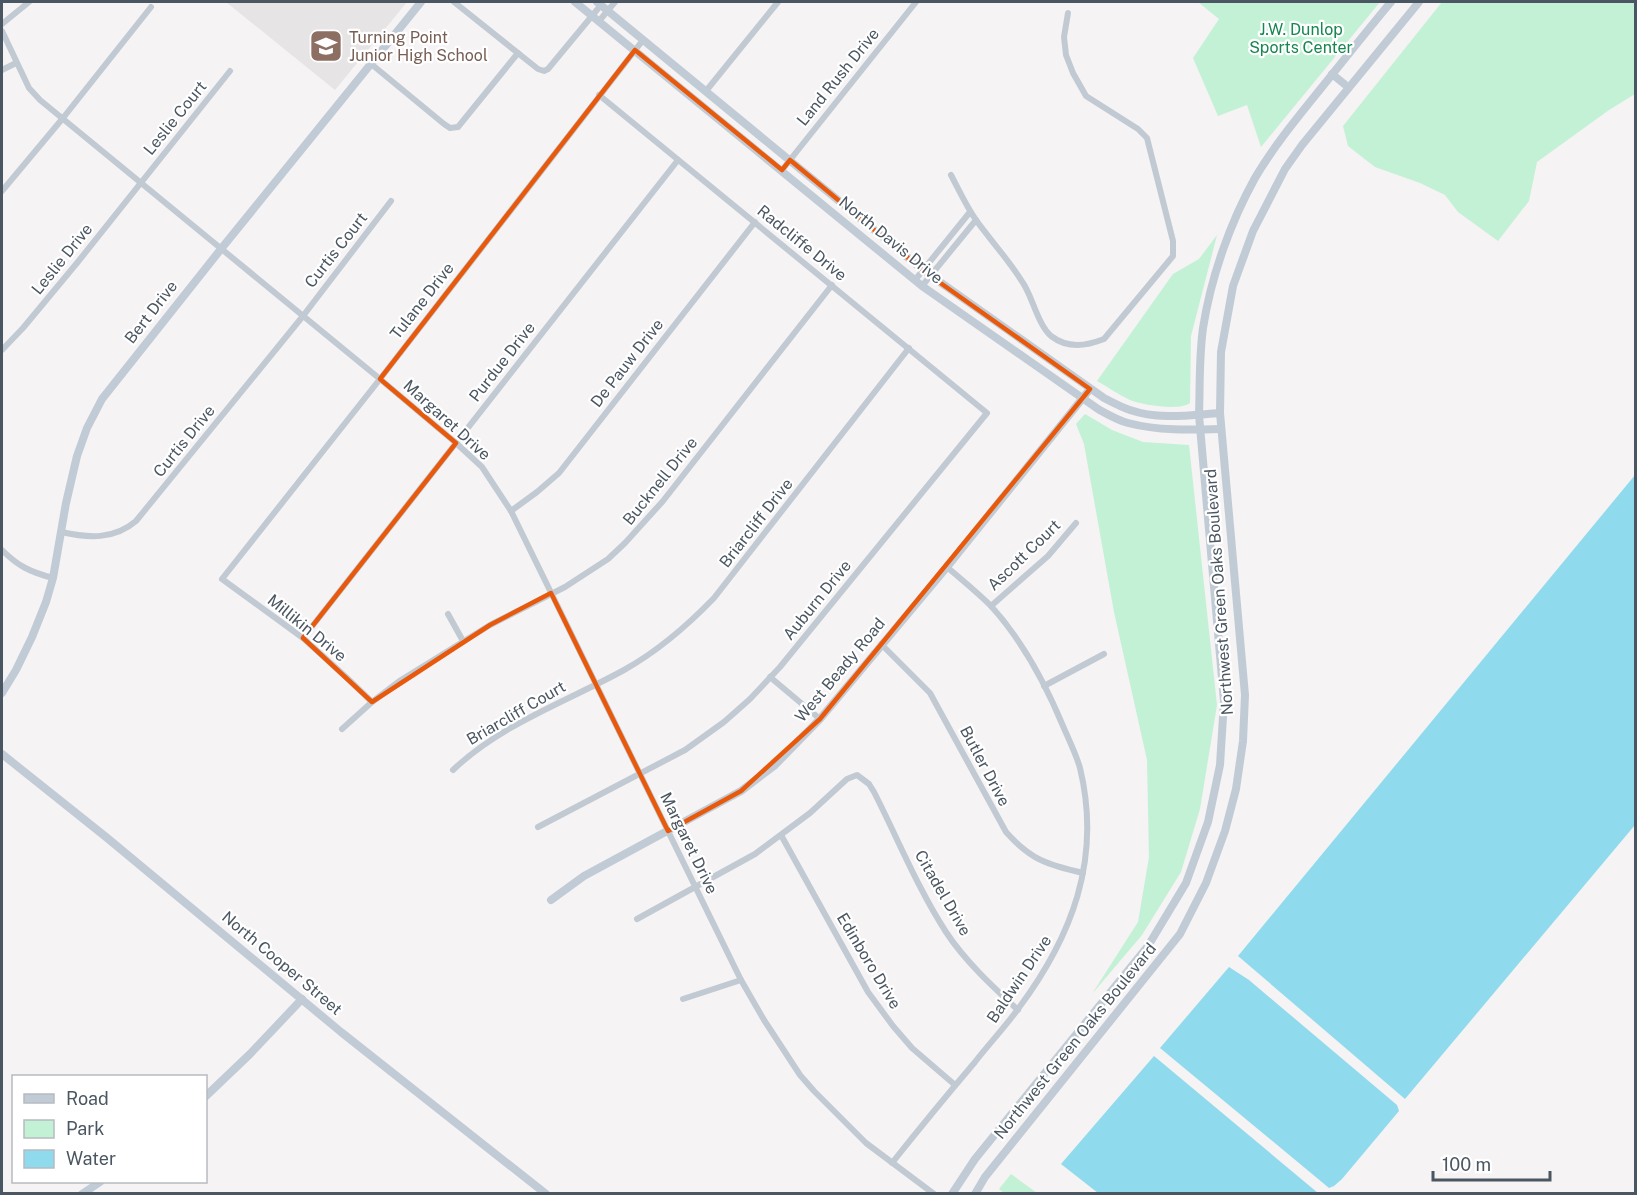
<svg xmlns="http://www.w3.org/2000/svg" width="1637" height="1195" font-family="'Public Sans',sans-serif">
	<style>
		.education { fill: #e6e4e5 }
		.green { fill: #c3f1d5 }
		.water { fill: #90daee }
		.lines { fill: none; stroke-linecap: round; stroke-linejoin: round }
		.street { stroke: #c1cad2; stroke-width: 6 }
		.secondary { stroke: #c1cbd6; stroke-width: 8 }
		.marked { fill: none; stroke: #e8590c; stroke-width: 4.5; stroke-linejoin: round }
		.labels { text-anchor: middle; dominant-baseline: central; stroke-width: 4.5; stroke-linejoin: round; paint-order: stroke }
		.park-label { font-size: 16px; fill: #17864f; stroke: #fff }
		.education-label { font-size: 16px; fill: #785e54; stroke: #fff; text-anchor: start }
		.street-label { font-size: 16px; fill: #4a5661; stroke: #fff }
	</style>
	<rect width="100%" height="100%" fill="#f5f3f3"/>
	<polygon class="education" points="226,2 407,2 335,90"/>
	<g class="green">
		<polygon points="1198,2 1380,2 1261,147 1247,105 1218,116 1193,58 1219,19"/>
		<polygon points="1442,2 1635,2 1635,94 1609,110 1537,162 1529,201 1498,241 1458,212 1445,195 1420,183 1375,167 1348,146 1343,126"/>
		<path d="M1217,235L1191,336L1190,403C1180,411 1142,405 1130,400C1119,395 1108,387 1097,381L1173,274L1199,259Z"/>
		<polygon points="1085,414 1112,430 1143,442 1189,445 1217,705 1200,809 1181,872 1142,935 1092,994 1138,922 1149,857 1147,760 1114,612 1084,444 1076,424"/>
		<polygon points="1011,1174 1037,1193 1004,1193 999,1189"/>
	</g>
	<g class="water">
		<polygon points="1635,475 1635,825 1405,1099 1238,956"/>
		<polygon points="1229,967 1249,980 1397,1105 1399,1111 1342,1179 1334,1186 1329,1188 1160,1048"/>
		<polygon points="1154,1056 1318,1193 1098,1193 1061,1164"/>
	</g>
	<g class="lines">
		<g class="street">
			<polyline points="454,2 538,69 544,71 548,69 601,5"/>
			<polyline points="599,21 615,2"/>
			<polyline points="2,24 29,2"/>
			<polyline points="2,31 29,88 40,100 380,379 456,443 482,467 511,511 741,980 764,1020 800,1075 814,1091 866,1143 934,1194"/>
			<polyline points="370,63 444,124 450,128 458,127 518,53"/>
			<polyline points="2,70 16,63"/>
			<polyline points="706,91 778,2"/>
			<polyline points="782,170 916,2"/>
			<path d="M951,175C959,190 966,206 976,220C991,241 1009,260 1023,283C1033,298 1038,325 1051,336C1068,349 1086,346 1104,339L1173,256V241L1147,138L1138,129L1086,96L1073,73L1066,55L1064,37L1068,13"/>
			<polyline points="2,191 63,118 151,7"/>
			<polyline points="915,280 970,212"/>
			<polyline points="922,286 976,220"/>
			<polyline points="2,350 23,328 77,263 230,71"/>
			<polyline points="511,511 537,492 559,473 755,222"/>
			<path d="M61,532C88,538 114,540 136,521L303,316L391,201"/>
			<path d="M2,550C18,566 30,572 53,578"/>
			<polyline points="991,606 1048,556 1076,523"/>
			<polyline points="448,614 463,641"/>
			<polyline points="303,638 678,160"/>
			<path d="M881,644L930,693L1006,832C1031,860 1048,865 1083,873"/>
			<polyline points="770,677 820,719"/>
			<polyline points="1044,686 1104,654"/>
			<polyline points="372,702 346,677 303,638 222,579 380,379 643,40"/>
			<polyline points="342,729 372,702 401,680 490,625 565,587 608,559 625,543 663,501 832,285"/>
			<path d="M453,770C501,724 566,702 624,670C658,651 687,626 714,598L909,348"/>
			<polyline points="538,827 685,750 724,722 750,699 780,667 987,413 599,95"/>
			<polyline points="781,835 868,992 893,1026 912,1048 955,1085"/>
			<path d="M637,919L755,854L810,813L847,779L857,775L869,784L874,792C897,837 918,889 946,932C965,961 992,986 1018,1010"/>
			<polyline points="683,999 741,980"/>
			<path d="M892,1163C919,1129 947,1095 975,1062C989,1044 1005,1027 1018,1009C1072,937 1102,859 1080,768C1076,754 1069,740 1063,726C1046,685 1021,639 991,606C977,592 962,580 947,567"/>
		</g>
		<g class="secondary">
			<path d="M575,2L922,286L1098,409C1107,414 1117,420 1128,423C1159,431 1189,430 1221,429"/>
			<path d="M597,2L923,270L1104,398C1112,402 1121,407 1130,410C1159,420 1190,415 1220,413"/>
			<polyline points="1332,74 1348,87"/>
			<polyline points="2,693 16,670 32,637 46,602 53,578 66,503 77,456 87,428 102,399 221,249 421,2"/>
			<polyline points="2,754 106,837 341,1032 546,1194"/>
			<polyline points="551,900 584,876 741,791 775,765 820,719 947,567 1090,389"/>
			<polyline points="206,1096 250,1054 302,999"/>
			<polyline points="82,1194 100,1182"/>
			<path d="M952,1194L975,1159L1148,946L1186,883L1208,822L1220,765L1224,701L1199,415C1200,386 1199,357 1203,328C1211,277 1230,223 1255,178C1272,149 1293,123 1314,97C1340,65 1365,33 1391,2"/>
			<polyline points="975,1194 985,1177 1180,934 1206,883 1225,831 1236,789 1243,741 1245,695 1220,413 1221,352 1233,286 1253,231 1285,169 1302,145 1419,2"/>
		</g>
	</g>
	<path class="marked" d="M635,50L782,170L790,160L925,272L1090,389L820,719L741,791L668,831L551,593L490,625L372,702L303,638L456,443L380,379Z"/>
	<defs>
		<g id="school-square" transform="scale(1.725)"><rect x="-9" y="-9" width="18" height="18" rx="4" fill="#8d6e63" stroke="#fff"/><path d="M0-5L7-2L0 1L-7-2ZM-4 1L0 2.5L4 1V4Q0 6-4 4Z" fill="#fff"/></g>
	</defs>
	<g fill-rule="evenodd">
		<use href="#school-square" x="326" y="46"/>
	</g>
	<g class="labels">
		<g class="park-label">
			<text x="1301" y="29">J.W. Dunlop<tspan x="1301" dy="18">Sports Center</tspan></text>
		</g>
		<g class="education-label">
			<text x="349" y="37">Turning Point<tspan x="349" dy="18">Junior High School</tspan></text>
		</g>
		<g class="street-label">
			<text transform="translate(838 77) rotate(-51)">Land Rush Drive</text>
			<text transform="translate(175 118) rotate(-51)">Leslie Court</text>
			<text transform="translate(891 240) rotate(39)">North Davis Drive</text>
			<text transform="translate(802 243) rotate(39)">Radcliffe Drive</text>
			<text transform="translate(336 250) rotate(-52)">Curtis Court</text>
			<text transform="translate(62 259) rotate(-51)">Leslie Drive</text>
			<text transform="translate(422 301) rotate(-52)">Tulane Drive</text>
			<text transform="translate(151 312) rotate(-52)">Bert Drive</text>
			<text transform="translate(502 362) rotate(-52)">Purdue Drive</text>
			<text transform="translate(627 363) rotate(-52)">De Pauw Drive</text>
			<text transform="translate(447 420) rotate(42)">Margaret Drive</text>
			<text transform="translate(184 441) rotate(-51)">Curtis Drive</text>
			<text transform="translate(660 481) rotate(-51)">Bucknell Drive</text>
			<text transform="translate(756 523) rotate(-52)">Briarcliff Drive</text>
			<text transform="translate(1024 555) rotate(-44)">Ascott Court</text>
			<text transform="translate(1219 592) rotate(-94)">Northwest Green Oaks Boulevard</text>
			<text transform="translate(817 600) rotate(-51)">Auburn Drive</text>
			<text transform="translate(307 628) rotate(39)">Millikin Drive</text>
			<text transform="translate(840 670) rotate(-50)">West Beady Road</text>
			<text transform="translate(516 713) rotate(-30)">Briarcliff Court</text>
			<text transform="translate(985 766) rotate(62)">Butler Drive</text>
			<text transform="translate(689 843) rotate(64)">Margaret Drive</text>
			<text transform="translate(943 893) rotate(60)">Citadel Drive</text>
			<text transform="translate(869 961) rotate(59)">Edinboro Drive</text>
			<text transform="translate(282 963) rotate(40)">North Cooper Street</text>
			<text transform="translate(1019 979) rotate(-56)">Baldwin Drive</text>
			<text transform="translate(1075 1041) rotate(-51)">Northwest Green Oaks Boulevard</text>
		</g>
	</g>
	<rect width="1637" height="1195" fill="none" stroke="#4a5661" stroke-width="6"/>
	<rect x="12" y="1075" width="195" height="108" fill="#ffffff" stroke="#b7bbc0" stroke-width="1.5"/>
	<rect x="24" y="1094" width="30" height="9" fill="#c1cbd6" stroke="#b7bbc0" stroke-width="1.5"/>
	<text x="66" y="1105" font-size="18" fill="#4a5661">Road</text>
	<rect x="24" y="1120" width="30" height="18" fill="#c3f1d5" stroke="#b7bbc0" stroke-width="1.5"/>
	<text x="66" y="1135" font-size="18" fill="#4a5661">Park</text>
	<rect x="24" y="1150" width="30" height="18" fill="#90daee" stroke="#b7bbc0" stroke-width="1.5"/>
	<text x="66" y="1165" font-size="18" fill="#4a5661">Water</text>
	<path d="M1433 1171v9h117v-9" fill="none" stroke="#4a5661" stroke-width="3"/>
	<text x="1442" y="1171" font-size="18" fill="#4a5661" stroke="#ffffff" stroke-width="4.5" paint-order="stroke">100 m</text>
</svg>
